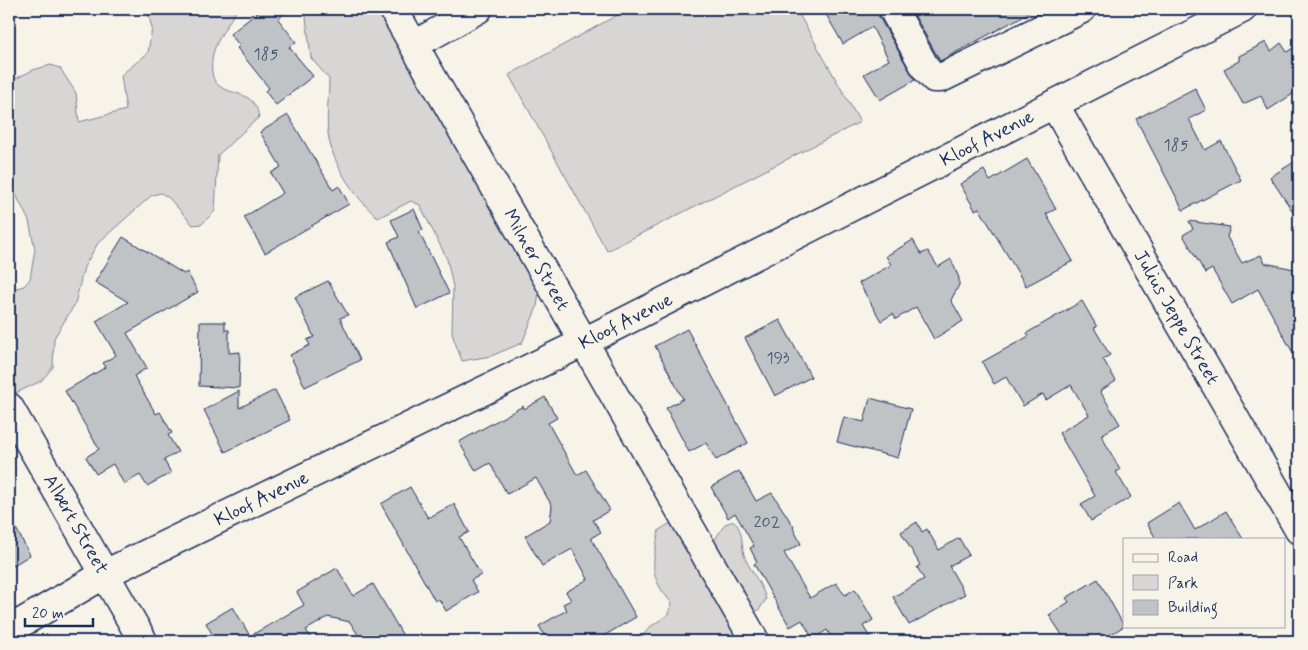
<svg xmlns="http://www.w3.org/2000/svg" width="1308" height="650" font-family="Mynerve,sans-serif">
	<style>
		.green { fill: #d7d6d4; stroke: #798299 }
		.building { fill: #c0c3c5; stroke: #1b2f5e }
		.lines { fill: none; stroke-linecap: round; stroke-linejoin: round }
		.minor-casing { stroke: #1b2f5e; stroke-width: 31 }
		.minor { stroke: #f7f3e8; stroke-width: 28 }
		.labels { text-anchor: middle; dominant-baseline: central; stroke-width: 4; stroke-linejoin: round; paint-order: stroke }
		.number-label { font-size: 16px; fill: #445478 }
		.street-label { font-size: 19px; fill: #1b2f5e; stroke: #f7f3e8 }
	</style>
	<rect width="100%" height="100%" fill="#f7f3e8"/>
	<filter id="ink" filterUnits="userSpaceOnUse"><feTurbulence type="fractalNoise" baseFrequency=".02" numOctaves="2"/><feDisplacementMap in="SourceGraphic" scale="10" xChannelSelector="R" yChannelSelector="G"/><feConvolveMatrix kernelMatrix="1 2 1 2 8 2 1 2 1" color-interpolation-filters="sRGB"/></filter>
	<g filter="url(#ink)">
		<g class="green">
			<path d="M147,9H237C230,21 215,42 213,54C203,109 253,77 259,117L218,155L215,211L202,224L193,225L169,198L161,193L152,195L98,243L84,267L75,304L54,338L53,367L41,381L16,393L9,390V290L24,286L30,279L35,249L29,221L9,180V82L33,70L51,65L60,68L76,93L79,122L126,110L121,75L148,53L152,28Z"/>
			<path d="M305,9H379L539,291L537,307L522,343L491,356L462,361L452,334L453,287L447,259L420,205L411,201L378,218C355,197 332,165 328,133C326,116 329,97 329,79L311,58Z"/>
			<polygon points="628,9 796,9 860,122 607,251 509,75"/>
			<path d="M734,521C744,532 741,543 744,555C747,566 762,584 766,599L759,610L749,614L759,641H638L650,627L669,614L672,603C647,576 653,563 659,530L669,524L678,525L710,547L725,524Z"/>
		</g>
		<g class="building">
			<polygon points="262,9 290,9 278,19 296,42 289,47 313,76 276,105 265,91 269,88 237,48 240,46 230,34"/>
			<polygon points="823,9 877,9 879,17 915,80 880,100 864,74 889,60 872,27 843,44"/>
			<polygon points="911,9 1036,9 940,61"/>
			<polygon points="1266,42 1271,51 1281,43 1287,52 1299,44 1299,90 1268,110 1261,96 1243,104 1224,69 1239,61 1239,56"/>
			<polygon points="1195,88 1206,110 1189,119 1205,150 1221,141 1241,180 1183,210 1136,119"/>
			<polygon points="288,115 333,190 339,186 349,204 265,253 244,217 283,193 271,173 281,167 260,132"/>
			<polygon points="1027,159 1056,209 1046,214 1073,261 1026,286 979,208 975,210 960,184 984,170 990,181"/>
			<polygon points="1299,159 1299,221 1270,177"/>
			<polygon points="414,209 423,230 419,232 449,293 417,309 388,242 399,237 391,220"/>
			<polygon points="1189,221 1230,227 1227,237 1242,263 1261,255 1265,263 1299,270 1299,364 1258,289 1232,304 1212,269 1205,273 1183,235 1193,229"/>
			<polygon points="123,237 184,274 187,272 198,292 127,333 147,368 134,376 156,414 160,412 172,433 168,435 178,452 164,460 171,473 147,486 140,475 124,484 113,464 96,474 86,457 99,449 65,391 106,367 103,363 116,355 96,321 128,302 95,282"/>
			<polygon points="913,240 921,254 928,251 938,267 951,259 959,278 959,285 951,300 963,321 934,339 916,307 896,319 893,314 881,321 859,283 891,265 886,256"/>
			<polygon points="328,281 348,315 340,318 360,360 305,387 290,355 310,345 307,340 314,337 295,297"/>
			<polygon points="1082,301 1097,327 1094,328 1110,355 1103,359 1116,381 1100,391 1120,424 1101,435 1120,470 1116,472 1131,497 1091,521 1081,504 1095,496 1059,433 1089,415 1071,385 1046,400 1043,394 1023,406 1006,377 994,384 982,362 1029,336 1027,333"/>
			<polygon points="780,320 811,377 775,396 745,338"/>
			<polygon points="200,322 225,322 225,330 229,330 229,353 240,352 239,388 199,386"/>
			<polygon points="687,329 748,443 716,460 706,443 689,452 666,408 683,399 655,346"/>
			<polygon points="275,390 290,420 225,452 204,410 239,391 239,408"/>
			<polygon points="545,397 557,418 548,423 577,475 586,470 610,510 593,520 601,532 591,538 636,617 595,641 548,641 539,626 567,610 563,604 571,600 566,592 588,579 572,549 542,566 525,536 550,521 552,506 536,478 507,494 490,463 476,471 459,442 523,406 524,409"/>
			<polygon points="870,398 911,409 898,458 837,442 844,417 864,422"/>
			<polygon points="739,471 756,501 772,493 794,527 793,528 801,544 784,553 810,598 836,583 845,595 855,589 873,620 863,626 872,641 834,641 827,630 813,639 802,620 790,627 754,564 757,562 750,548 754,546 735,513 728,518 711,487"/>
			<polygon points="410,487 428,518 454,504 469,532 459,537 481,575 471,580 478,592 446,611 439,599 435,601 381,504"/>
			<polygon points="1179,503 1195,530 1226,511 1243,539 1156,539 1147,523"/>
			<polygon points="9,515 30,555 9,568"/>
			<polygon points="917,522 922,532 927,529 939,550 959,538 969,555 949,566 965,594 909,625 893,597 924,579 917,567 920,565 901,532"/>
			<polygon points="337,568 353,596 373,584 406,641 362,641 350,622 328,617 306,630 313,641 216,641 206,623 233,607 250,636 304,605 297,592"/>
			<polygon points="1098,579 1124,626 1101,641 1066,641 1049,615 1069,602 1066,598"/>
		</g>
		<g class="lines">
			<g class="minor-casing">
				<g id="minor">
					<path id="s1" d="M393,9L755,641"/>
					<polyline points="893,9 926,69 934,78 941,78 1082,9"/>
					<polyline points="414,45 478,9"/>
					<path id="s2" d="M1054,104L1299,530"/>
					<path id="s3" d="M9,407L143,641"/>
					<path id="s4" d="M9,630L105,574L584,342L1242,9"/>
				</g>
			</g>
			<use href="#minor" class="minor"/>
		</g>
	</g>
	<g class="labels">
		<g class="number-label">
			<text x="266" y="54">185</text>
			<text x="1176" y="145">185</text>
			<text x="778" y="358">193</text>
			<text x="767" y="522">202</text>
		</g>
		<g class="street-label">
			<text stroke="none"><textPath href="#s4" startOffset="1095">Kloof Avenue</textPath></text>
			<text stroke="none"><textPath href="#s1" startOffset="289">Milner Street</textPath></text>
			<text stroke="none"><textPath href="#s2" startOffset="246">Julius Jeppe Street</textPath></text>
			<text stroke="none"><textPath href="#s4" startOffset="690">Kloof Avenue</textPath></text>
			<text stroke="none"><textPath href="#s4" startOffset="285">Kloof Avenue</textPath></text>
			<text stroke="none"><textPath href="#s3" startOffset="135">Albert Street</textPath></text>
		</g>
	</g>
	<rect width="1308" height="650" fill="none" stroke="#f7f3e8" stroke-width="30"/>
	<rect x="15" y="15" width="1278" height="620" fill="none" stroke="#1b2f5e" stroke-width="2" filter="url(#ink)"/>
	<rect x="1123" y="538" width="162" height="90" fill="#f7f3e8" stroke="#9fa5b1"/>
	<rect x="1133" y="554" width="25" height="8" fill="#f7f3e8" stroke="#9fa5b1"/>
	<text x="1168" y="562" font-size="15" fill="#1b2f5e">Road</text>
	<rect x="1133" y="575" width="25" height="15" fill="#d7d6d4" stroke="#9fa5b1"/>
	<text x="1168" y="588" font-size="15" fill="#1b2f5e">Park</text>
	<rect x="1133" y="600" width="25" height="15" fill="#c0c3c5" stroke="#9fa5b1"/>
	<text x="1168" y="612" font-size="15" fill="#1b2f5e">Building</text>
	<path d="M25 618v8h68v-8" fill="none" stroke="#1b2f5e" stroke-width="2.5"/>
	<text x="32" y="618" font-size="15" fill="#1b2f5e" stroke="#f7f3e8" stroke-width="4" paint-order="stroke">20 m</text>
</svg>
